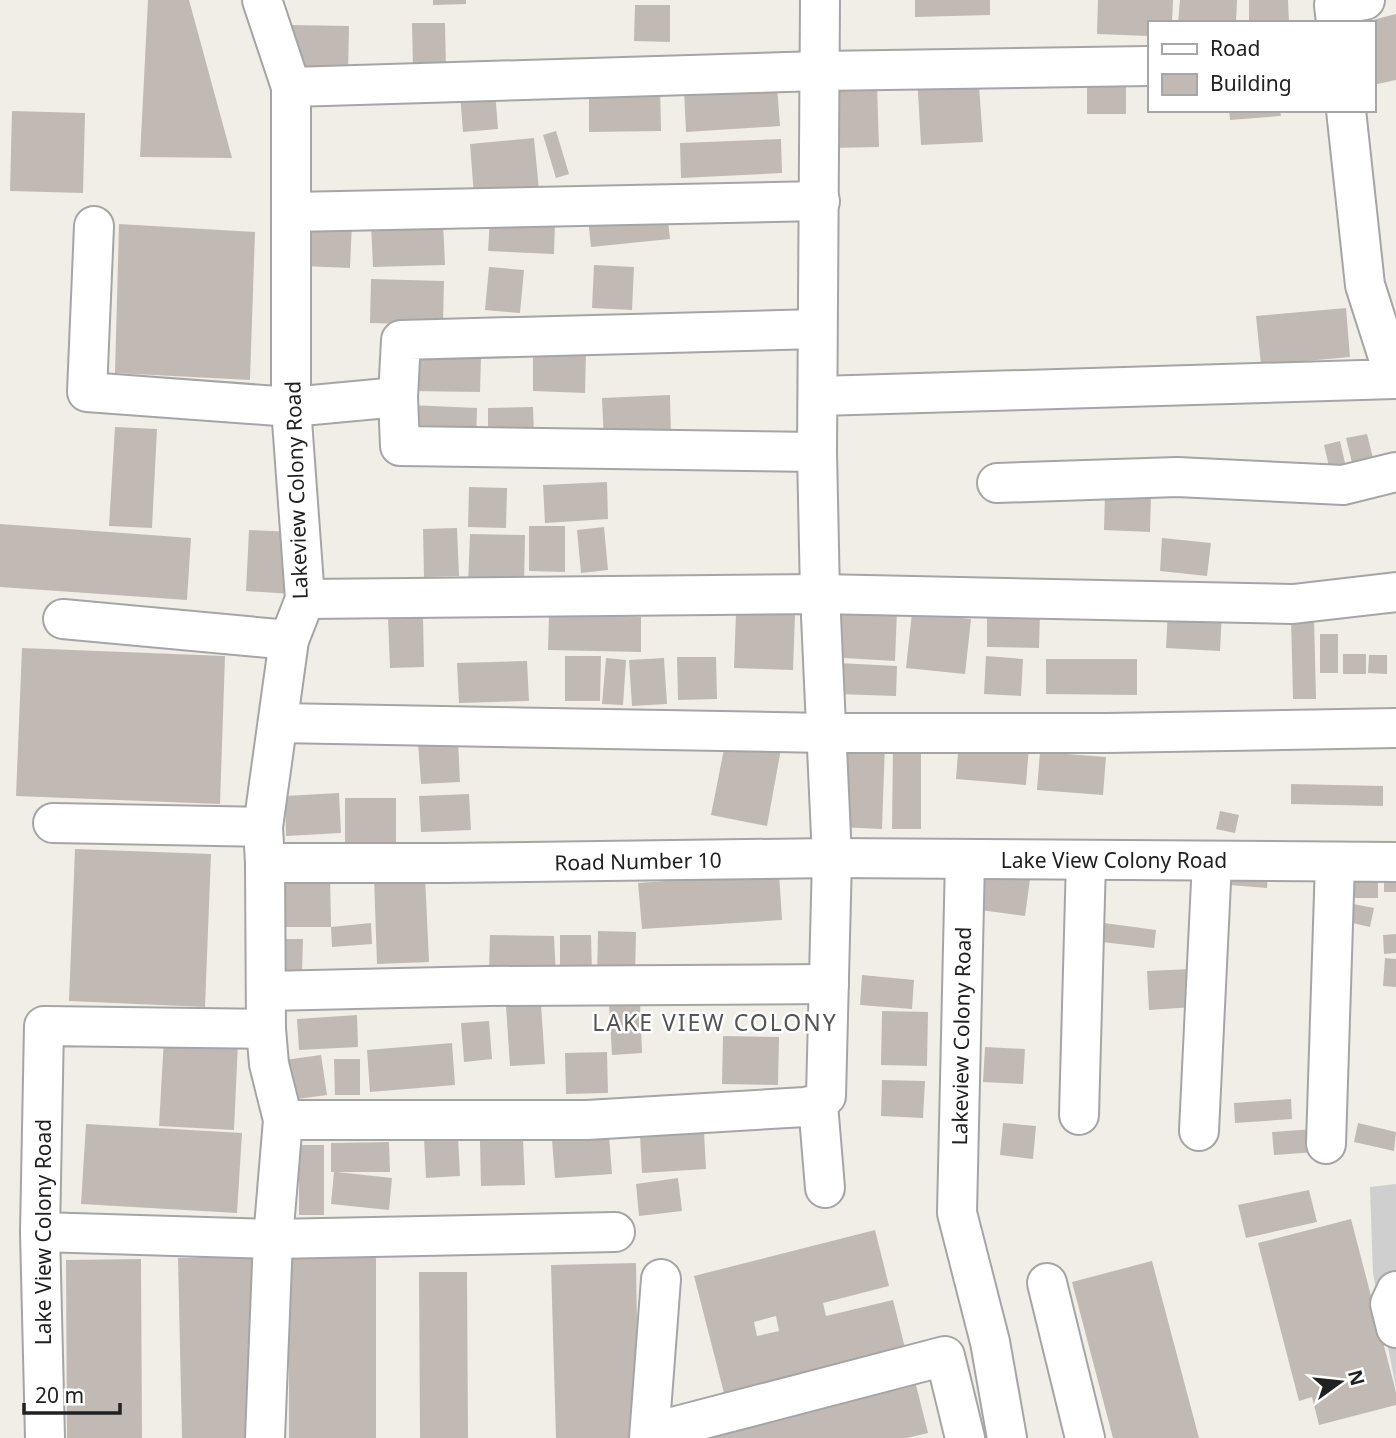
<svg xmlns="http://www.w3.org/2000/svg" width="1396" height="1438" font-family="'Noto Sans',sans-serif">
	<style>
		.religious { fill: #cfcfcf }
		.building { fill: #c1bab4; fill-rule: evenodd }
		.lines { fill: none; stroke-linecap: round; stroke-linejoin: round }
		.minor-casing { stroke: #a5a5a5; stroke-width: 42 }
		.minor { stroke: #fff; stroke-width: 38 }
		.labels { text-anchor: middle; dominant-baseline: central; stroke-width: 5; stroke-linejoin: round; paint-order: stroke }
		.street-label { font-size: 21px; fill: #212121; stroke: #fff }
		.neighbourhood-label { font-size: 23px; letter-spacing: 2px; fill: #545454; stroke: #fff }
	</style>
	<rect width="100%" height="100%" fill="#f1eee7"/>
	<polygon class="religious" points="1396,1184 1396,1387 1373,1274 1370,1187"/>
	<g class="building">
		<polygon points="148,0 189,0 232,158 140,157"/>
		<polygon points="433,0 466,0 466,4 433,5"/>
		<polygon points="915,0 990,0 990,15 915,17"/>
		<polygon points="1098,0 1173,0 1172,23 1149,23 1149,36 1097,34"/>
		<polygon points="1180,0 1237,0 1236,23 1178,23"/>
		<polygon points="1249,0 1288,0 1289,23 1249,23"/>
		<polygon points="635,5 670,5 670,42 634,41"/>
		<polygon points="1396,14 1396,80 1373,85 1373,23 1365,22"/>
		<polygon points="412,23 445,23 446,71 413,71"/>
		<polygon points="291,25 349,26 348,73 291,73"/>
		<polygon points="978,71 983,142 921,145 917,75"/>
		<rect x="1087" y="80" width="39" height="34"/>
		<polygon points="660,83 661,131 589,132 589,84"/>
		<polygon points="877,84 879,147 830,148 829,85"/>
		<polygon points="777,85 780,126 686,132 684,91"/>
		<polygon points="495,91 498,129 463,132 460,94"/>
		<polygon points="1229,110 1280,110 1281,116 1230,120"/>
		<polygon points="12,111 85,113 83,193 10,191"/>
		<polygon points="556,131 569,174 556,178 543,135"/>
		<polygon points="534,138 539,190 474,196 470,144"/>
		<polygon points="781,139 782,173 681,178 680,143"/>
		<polygon points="667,211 670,239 591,247 588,218"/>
		<polygon points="490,218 555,221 554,254 488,251"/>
		<polygon points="305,220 352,222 350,268 303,266"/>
		<polygon points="443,222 445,265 373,267 371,224"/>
		<polygon points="119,224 255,232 250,380 115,373"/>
		<polygon points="594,265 634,267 632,310 592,308"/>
		<polygon points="489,267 524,270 520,313 485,310"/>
		<polygon points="371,279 444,281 443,325 370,323"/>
		<polygon points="1346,308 1350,357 1261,365 1256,316"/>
		<polygon points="533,350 586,351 585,393 533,391"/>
		<polygon points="409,356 481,357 480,392 409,391"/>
		<polygon points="670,395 671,440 604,443 602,398"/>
		<polygon points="410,405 477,408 476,442 409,438"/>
		<polygon points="533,407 534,437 488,437 488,408"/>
		<polygon points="115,427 157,429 152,528 109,526"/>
		<polygon points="1367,434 1375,466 1354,471 1346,438"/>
		<polygon points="1340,441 1348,476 1332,480 1324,445"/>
		<polygon points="607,482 608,519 545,523 543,485"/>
		<polygon points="469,487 507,488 506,528 468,527"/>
		<polygon points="1105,493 1151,494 1150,532 1104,530"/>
		<polygon points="0,524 191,538 187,600 0,587"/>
		<polygon points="529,526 565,526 565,572 529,571"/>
		<polygon points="604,527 608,570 581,573 577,530"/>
		<polygon points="457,528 459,576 424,577 423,529"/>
		<polygon points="249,530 295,532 292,594 246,591"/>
		<polygon points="470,534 525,535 524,585 468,584"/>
		<polygon points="1162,538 1211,543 1207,576 1160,571"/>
		<polygon points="828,606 897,610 895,661 826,657"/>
		<polygon points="987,609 1040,611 1039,648 987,647"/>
		<polygon points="1168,609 1222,612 1220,651 1166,648"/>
		<polygon points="736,612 795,615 793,670 734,668"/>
		<polygon points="912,613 971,619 965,674 906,668"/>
		<polygon points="549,615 641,617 641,652 548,650"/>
		<polygon points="423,617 424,667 390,668 388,618"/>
		<polygon points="1314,617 1316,699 1293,699 1291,618"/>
		<rect x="1320" y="634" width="18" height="39"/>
		<polygon points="22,648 225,656 220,804 16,796"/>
		<rect x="1343" y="654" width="23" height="20"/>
		<polygon points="1369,655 1387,655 1387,674 1368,673"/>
		<polygon points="565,656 601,656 600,701 565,701"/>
		<polygon points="986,656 1023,659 1021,696 984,694"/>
		<polygon points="677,657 716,657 717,699 678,700"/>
		<polygon points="606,658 626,660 623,705 602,704"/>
		<polygon points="664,658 667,704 632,706 629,660"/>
		<polygon points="1046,659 1137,659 1137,695 1046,694"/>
		<polygon points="527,661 529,701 459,703 457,663"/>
		<polygon points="838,663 897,666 896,696 837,694"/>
		<polygon points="726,739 781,749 767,826 711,815"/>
		<polygon points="458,740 460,782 421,784 418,742"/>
		<polygon points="959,740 1029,746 1026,785 956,779"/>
		<polygon points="841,742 885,743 882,829 838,827"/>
		<polygon points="893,743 921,743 921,829 892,829"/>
		<polygon points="1040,752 1106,757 1103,795 1037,790"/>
		<polygon points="1291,784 1383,786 1383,806 1291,804"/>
		<polygon points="339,793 341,833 286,836 285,796"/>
		<polygon points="469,794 471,830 421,832 419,796"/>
		<rect x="345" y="798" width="51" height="47"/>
		<polygon points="1220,811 1239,815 1235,833 1216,829"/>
		<polygon points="75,849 211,854 205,1007 69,1001"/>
		<polygon points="1231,867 1268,870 1267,888 1229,885"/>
		<rect x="1384" y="869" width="12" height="23"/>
		<rect x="1346" y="870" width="32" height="28"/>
		<polygon points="330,873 331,927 273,927 272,874"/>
		<polygon points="779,873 782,920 642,929 638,883"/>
		<polygon points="985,874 1030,879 1025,916 980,910"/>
		<polygon points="425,876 429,962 377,964 374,878"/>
		<polygon points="1353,904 1374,908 1370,927 1348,922"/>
		<polygon points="371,923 372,944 332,947 331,927"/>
		<polygon points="1104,923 1156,930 1154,948 1102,942"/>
		<polygon points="598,931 636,932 635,976 597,976"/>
		<polygon points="1396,934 1396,953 1384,954 1383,935"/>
		<polygon points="490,935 554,936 556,978 489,971"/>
		<polygon points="560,935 591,935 592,975 560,967"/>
		<polygon points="271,939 303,939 302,973 271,973"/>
		<polygon points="1385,958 1396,959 1396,987 1383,986"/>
		<polygon points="1192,969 1194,1007 1149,1010 1147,971"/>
		<polygon points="862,975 914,980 912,1009 860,1005"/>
		<polygon points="640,1002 642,1053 612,1055 609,1004"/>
		<polygon points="541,1004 545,1064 510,1066 506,1006"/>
		<polygon points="882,1011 928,1012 927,1066 881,1065"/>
		<polygon points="357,1015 358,1047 299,1050 297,1019"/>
		<polygon points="489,1021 492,1059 464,1062 461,1023"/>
		<polygon points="723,1036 779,1037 778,1085 722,1084"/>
		<polygon points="164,1038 238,1042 234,1130 159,1126"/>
		<polygon points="452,1043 455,1085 370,1092 367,1050"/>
		<polygon points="985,1047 1025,1049 1023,1084 983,1082"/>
		<polygon points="607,1052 608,1093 566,1094 565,1053"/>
		<polygon points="321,1055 327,1095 283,1101 277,1061"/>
		<polygon points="334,1059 360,1059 360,1095 335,1095"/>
		<polygon points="882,1080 925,1081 923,1118 881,1116"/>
		<polygon points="1291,1099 1292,1119 1235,1123 1234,1103"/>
		<polygon points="1003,1123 1036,1126 1033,1159 1000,1155"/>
		<polygon points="1358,1123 1396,1132 1394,1151 1354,1142"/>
		<polygon points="86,1124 242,1133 237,1213 81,1204"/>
		<polygon points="1315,1129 1317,1152 1274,1155 1272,1132"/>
		<polygon points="704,1132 706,1169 642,1173 640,1135"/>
		<polygon points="458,1136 460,1176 426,1178 424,1138"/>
		<polygon points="609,1136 612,1174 555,1178 552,1140"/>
		<polygon points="523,1140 525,1185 481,1186 480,1141"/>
		<polygon points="389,1142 390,1172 337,1172 392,1178 389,1210 331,1204 334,1172 331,1172 331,1143"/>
		<rect x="299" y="1145" width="25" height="70"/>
		<polygon points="678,1178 682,1211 639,1216 636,1184"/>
		<polygon points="1309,1190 1317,1222 1246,1238 1238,1205"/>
		<polygon points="1351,1219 1396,1392 1396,1405 1319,1425 1312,1397 1299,1401 1258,1243"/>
		<path d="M875,1230L889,1286L823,1303L826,1316L893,1300L907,1356L726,1401L694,1276ZM776,1316L779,1331L757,1336L754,1322Z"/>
		<polygon points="254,1256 259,1438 182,1438 178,1258"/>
		<rect x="289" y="1258" width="87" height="180"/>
		<polygon points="141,1259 142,1438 67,1438 66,1260"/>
		<polygon points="1152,1261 1199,1438 1113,1438 1072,1282"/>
		<polygon points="636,1263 639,1438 556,1438 551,1265"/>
		<polygon points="419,1272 467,1272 468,1438 420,1438"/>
		<polygon points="914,1377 928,1433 907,1438 676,1438"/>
	</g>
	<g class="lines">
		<g class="minor-casing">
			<g id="minor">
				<polyline points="262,0 291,87 291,407 305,599 289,640 263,827 265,863 266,1029 269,1064 283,1120 273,1239 265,1438"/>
				<polyline points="1336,23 1334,5 1365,0"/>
				<polyline points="291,87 820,71 1149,66"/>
				<polyline points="292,212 820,201"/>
				<polyline points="94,226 87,392 291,407 398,397"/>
				<polyline points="817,329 401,340 398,397 400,446 817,452"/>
				<polyline points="819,396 1395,379 1365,285 1346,110"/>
				<polyline points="997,483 1177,477 1343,485 1396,472"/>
				<polyline points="305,599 820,594 1293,604 1396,592"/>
				<polyline points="63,619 289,640"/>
				<polyline points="278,723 826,733 1107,733 1396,728"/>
				<polyline points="53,823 263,827"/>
				<polyline points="965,859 957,1213 990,1342 1007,1438"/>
				<polyline points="265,863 444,863 832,858 1396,862"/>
				<polyline points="267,991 488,986 829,984"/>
				<polyline points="818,1104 825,1188"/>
				<polyline points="1079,1115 1086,861"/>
				<polyline points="283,1120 587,1120 805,1107 818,1104 826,1096 832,858 820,594 817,452 820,0"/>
				<polyline points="1199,1131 1212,861"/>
				<polyline points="1326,1144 1335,862"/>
				<polyline points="40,1232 273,1239 615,1232"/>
				<polyline points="1047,1283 1085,1438"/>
				<polyline points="1396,1291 1390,1304 1396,1328"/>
				<polyline points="650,1433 945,1356 965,1438"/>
				<polyline points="45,1438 40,1232 44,1026 266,1029"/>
				<polyline points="649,1438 661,1279"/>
			</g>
		</g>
		<use href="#minor" class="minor"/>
	</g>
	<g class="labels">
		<g class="street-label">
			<text transform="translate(296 490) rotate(-92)">Lakeview Colony Road</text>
			<text x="1114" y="860">Lake View Colony Road</text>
			<text transform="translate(638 861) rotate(-1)">Road Number 10</text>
			<text transform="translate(961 1036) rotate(-89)">Lakeview Colony Road</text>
			<text transform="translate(43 1232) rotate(-90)">Lake View Colony Road</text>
		</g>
		<g class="neighbourhood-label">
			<text x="715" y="1022">LAKE VIEW COLONY</text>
		</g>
	</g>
	<rect x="1148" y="21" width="228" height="91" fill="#ffffff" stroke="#a6a6a6" stroke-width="2"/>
	<rect x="1162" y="44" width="35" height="10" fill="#ffffff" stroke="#a6a6a6" stroke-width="2"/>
	<text x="1210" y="56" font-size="21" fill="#212121">Road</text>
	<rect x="1162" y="74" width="35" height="21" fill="#c1bab4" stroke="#a6a6a6" stroke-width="2"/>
	<text x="1210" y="91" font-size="21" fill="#212121">Building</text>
	<g transform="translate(1340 1382) rotate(75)" stroke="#ffffff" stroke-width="5" paint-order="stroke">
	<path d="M0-5L12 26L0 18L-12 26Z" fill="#212121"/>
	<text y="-10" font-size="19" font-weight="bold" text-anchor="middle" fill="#212121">N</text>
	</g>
	<path d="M24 1403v10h96v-10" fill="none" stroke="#212121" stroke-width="3.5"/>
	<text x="35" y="1403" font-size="21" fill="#212121" stroke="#ffffff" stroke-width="5" paint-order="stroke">20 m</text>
</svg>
